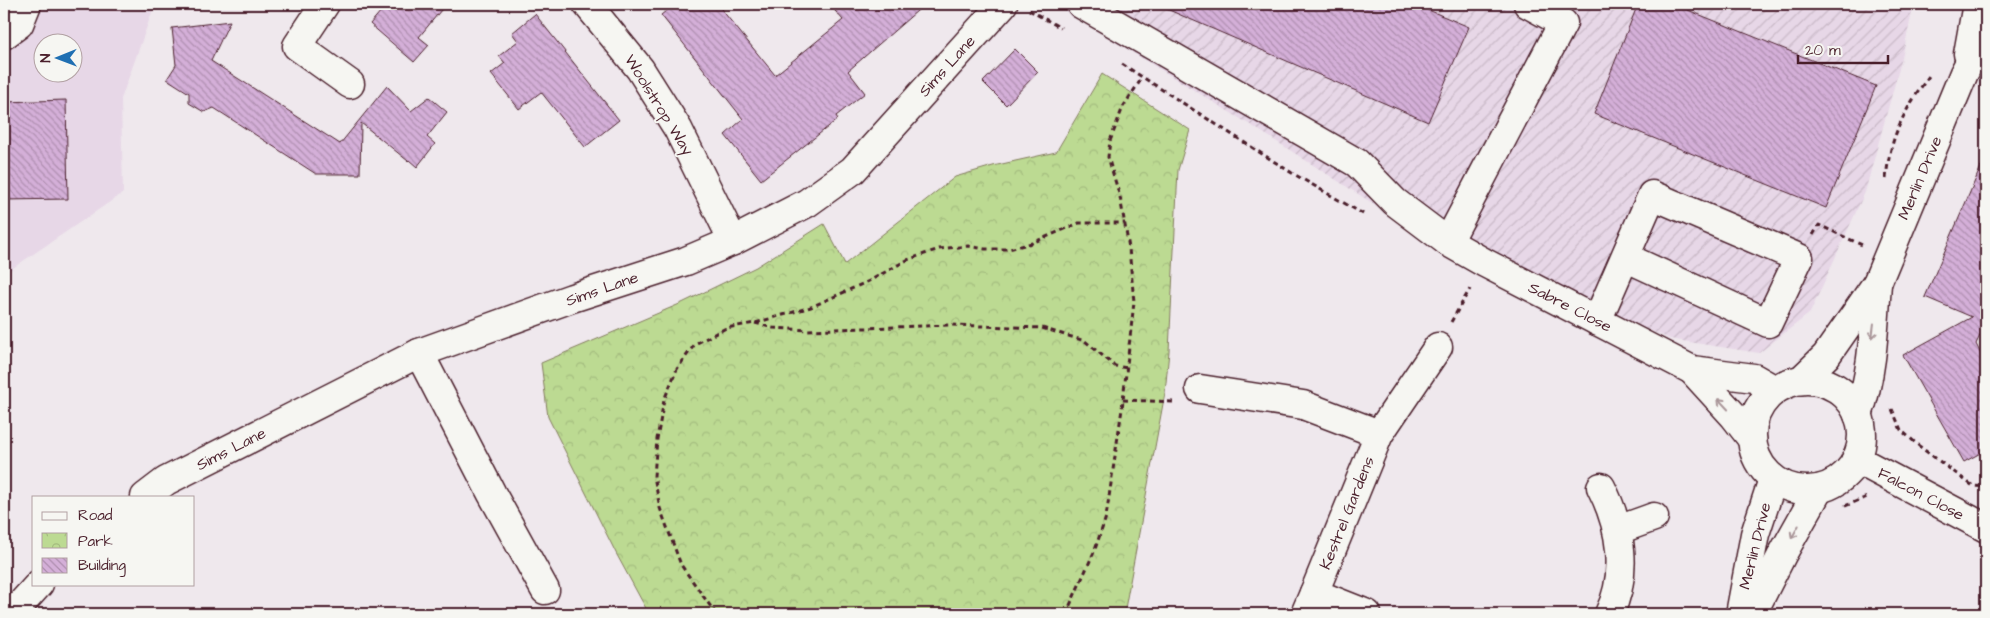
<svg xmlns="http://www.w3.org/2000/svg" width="1990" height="618" font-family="'Architects Daughter',sans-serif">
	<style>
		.built { fill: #e7d7e7; fill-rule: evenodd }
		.industrial { fill: url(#industrial-furrows) }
		.park { fill: url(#park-crowns); stroke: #837c5e }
		.building { fill: url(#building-back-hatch); stroke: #4a1f2b }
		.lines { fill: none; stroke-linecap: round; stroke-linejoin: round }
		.minor-casing { stroke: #4a1f2b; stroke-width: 31 }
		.path { stroke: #4a1f2b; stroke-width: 3; stroke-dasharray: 5 4; stroke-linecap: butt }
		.minor { stroke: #f6f6f2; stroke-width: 28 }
		.oneway { stroke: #a99598 }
		.labels { text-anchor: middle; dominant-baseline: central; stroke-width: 4; stroke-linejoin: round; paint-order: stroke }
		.street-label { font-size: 16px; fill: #4a1f2b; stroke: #f6f6f2 }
	</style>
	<defs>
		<pattern id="industrial-furrows" width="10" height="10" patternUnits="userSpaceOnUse" patternTransform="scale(1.25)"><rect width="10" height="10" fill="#e7d7e7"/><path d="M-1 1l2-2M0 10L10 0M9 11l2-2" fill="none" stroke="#c8b8c6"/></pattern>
		<pattern id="park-crowns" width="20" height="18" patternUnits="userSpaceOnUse" patternTransform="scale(1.25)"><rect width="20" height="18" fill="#bcda92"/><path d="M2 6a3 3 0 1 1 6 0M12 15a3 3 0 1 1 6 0" fill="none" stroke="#a3bb7e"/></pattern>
		<pattern id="building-back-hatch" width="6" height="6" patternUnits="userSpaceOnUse" patternTransform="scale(1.25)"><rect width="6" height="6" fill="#d4afd8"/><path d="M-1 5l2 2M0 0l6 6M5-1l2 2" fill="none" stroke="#ae8eaf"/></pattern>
	</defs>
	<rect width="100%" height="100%" fill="#efe8ed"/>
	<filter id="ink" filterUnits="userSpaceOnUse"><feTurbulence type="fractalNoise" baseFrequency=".02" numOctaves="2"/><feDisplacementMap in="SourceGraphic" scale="10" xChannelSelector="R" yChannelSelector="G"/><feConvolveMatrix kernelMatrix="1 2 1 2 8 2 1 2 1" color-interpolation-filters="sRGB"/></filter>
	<g filter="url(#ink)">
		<path class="built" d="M4,4H155L121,99L123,193L4,274ZM42,42H72V72H42Z"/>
		<polygon class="industrial" points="1054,4 1914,4 1902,58 1865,192 1810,313 1759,353 1670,339 1411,228 1257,129"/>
		<polygon class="park" points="1102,74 1190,130 1178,170 1169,351 1165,393 1124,614 649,614 617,555 548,417 541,363 682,303 756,267 824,224 845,264 955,177 993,166 1056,152"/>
		<g class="building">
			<polygon points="387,4 446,4 419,37 429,45 414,62 370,24"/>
			<polygon points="675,4 717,4 775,75 843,20 829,4 925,4 848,71 865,93 836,116 838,119 761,180 725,135 743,119 661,15"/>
			<polygon points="1155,4 1414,4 1469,27 1428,122"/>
			<polygon points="1638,4 1673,4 1876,86 1826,208 1594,114"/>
			<polygon points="535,14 619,120 585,147 541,92 519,109 491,74 505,63 499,56 518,41 512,33"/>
			<polygon points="230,21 211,61 340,144 387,86 411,111 429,97 447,112 427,137 435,144 417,167 409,160 408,161 361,123 360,174 316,174 214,108 204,112 189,103 189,93 167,79 176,65 172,28"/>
			<polygon points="1015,49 1038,72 1006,105 983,82"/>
			<polygon points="66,100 68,199 4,200 4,102"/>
			<polygon points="1986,155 1986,323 1976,344 1986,364 1986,450 1964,462 1903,355 1972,317 1925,297"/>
		</g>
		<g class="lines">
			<g class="minor-casing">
				<g id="minor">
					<polyline points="325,4 297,46 350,84"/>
					<polyline points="587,4 640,69 678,129 733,241"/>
					<polyline points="1081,4 1357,163 1395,202 1448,242 1485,263 1692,370 1754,378 1775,390"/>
					<polyline points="4,35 19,24 27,4"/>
					<polyline points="1968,54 1977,4"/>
					<polyline points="1448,242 1563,23 1528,4"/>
					<polyline points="1597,321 1652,195 1799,258 1768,323 1625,257"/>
					<polyline points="419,353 492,494 545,590"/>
					<polyline points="1692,370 1734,416 1752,439"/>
					<polyline points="1801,380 1826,356 1877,283 1964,73 1986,32"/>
					<circle cx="1807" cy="435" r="55"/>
					<polyline points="1200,389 1303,405 1379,434 1314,593"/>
					<path d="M1858,415C1873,374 1874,327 1877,283"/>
					<polyline points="1379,434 1438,347"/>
					<polyline points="1856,459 1986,528"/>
					<path d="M1601,487C1621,526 1629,573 1609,614"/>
					<polyline points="145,497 166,481 419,353 572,298 686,261 733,241 807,203 853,170 1003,4"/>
					<polyline points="1618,530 1654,517"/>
					<polyline points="12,614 39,584"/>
					<polyline points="1305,614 1314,593 1367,614"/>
					<polyline points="1740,614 1755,534 1773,479"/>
					<polyline points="1752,614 1782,555 1819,489"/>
				</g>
			</g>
			<g class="path">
				<polyline points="1029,10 1061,28"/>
				<polyline points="1122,64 1292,173 1365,215"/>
				<path d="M1886,179C1890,136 1904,111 1929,76"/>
				<polyline points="1813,235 1819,225 1862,245"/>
				<polyline points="1451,322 1470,289"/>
				<polyline points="755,323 773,328 807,330 951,325 1042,328 1085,341 1115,366 1127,368"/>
				<polyline points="1123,400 1176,402"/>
				<polyline points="1892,409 1901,430 1919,446 1973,486 1986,487"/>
				<polyline points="1845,506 1867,497"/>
				<polyline points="716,614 681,565 660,508 654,476 657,439 664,400 677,369 695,344 726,328 755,323 811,307 869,281 907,260 939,249 968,246 985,249 1009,249 1032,243 1079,223 1125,223"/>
				<polyline points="1066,614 1094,552 1106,517 1122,409 1134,302 1129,248 1120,197 1108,157 1110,141 1123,107 1142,78"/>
			</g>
			<use href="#minor" class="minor"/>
		</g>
		<defs><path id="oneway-shaft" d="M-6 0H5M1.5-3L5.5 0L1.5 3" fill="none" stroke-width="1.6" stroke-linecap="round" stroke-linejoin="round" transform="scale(1.25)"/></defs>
		<g class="oneway">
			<use href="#oneway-shaft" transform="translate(1873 331) rotate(97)"/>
			<use href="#oneway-shaft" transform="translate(1723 404) rotate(-133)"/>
			<use href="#oneway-shaft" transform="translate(1795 532) rotate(119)"/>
		</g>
	</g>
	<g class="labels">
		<g class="street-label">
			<text transform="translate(947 66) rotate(-48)">Sims Lane</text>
			<text transform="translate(659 105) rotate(58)">Woolstrop Way</text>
			<text transform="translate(1920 178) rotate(-67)">Merlin Drive</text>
			<text transform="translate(602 289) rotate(-19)">Sims Lane</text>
			<text transform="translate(1570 307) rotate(27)">Sabre Close</text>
			<text transform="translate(231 449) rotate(-27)">Sims Lane</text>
			<text transform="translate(1921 494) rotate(28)">Falcon Close</text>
			<text transform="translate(1347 513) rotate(-68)">Kestrel Gardens</text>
			<text transform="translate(1755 546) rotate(-76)">Merlin Drive</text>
		</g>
	</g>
	<rect width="1990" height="618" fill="none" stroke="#f6f6f2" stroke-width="20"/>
	<rect x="10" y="10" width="1970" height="598" fill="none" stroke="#4a1f2b" stroke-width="2" filter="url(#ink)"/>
	<rect x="32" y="496" width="162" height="90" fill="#f6f6f2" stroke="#b1a0a2"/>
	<rect x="42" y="512" width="25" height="8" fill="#f6f6f2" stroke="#b1a0a2"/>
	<text x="78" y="520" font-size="15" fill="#4a1f2b">Road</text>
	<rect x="42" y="533" width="25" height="15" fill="url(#park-crowns)" stroke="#b1a0a2"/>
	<text x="78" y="546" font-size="15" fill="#4a1f2b">Park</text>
	<rect x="42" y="558" width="25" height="15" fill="url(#building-back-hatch)" stroke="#b1a0a2"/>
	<text x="78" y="570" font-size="15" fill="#4a1f2b">Building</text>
	<g transform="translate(58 58) rotate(269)"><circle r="24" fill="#f6f6f2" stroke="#b1a0a2"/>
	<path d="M0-4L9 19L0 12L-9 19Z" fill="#1f6fb2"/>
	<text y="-8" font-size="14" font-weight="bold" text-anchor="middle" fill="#4a1f2b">N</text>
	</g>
	<path d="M1798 55v8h90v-8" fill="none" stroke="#4a1f2b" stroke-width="2.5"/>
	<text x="1805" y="55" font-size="15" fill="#4a1f2b" stroke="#f6f6f2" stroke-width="4" paint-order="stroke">20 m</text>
</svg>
